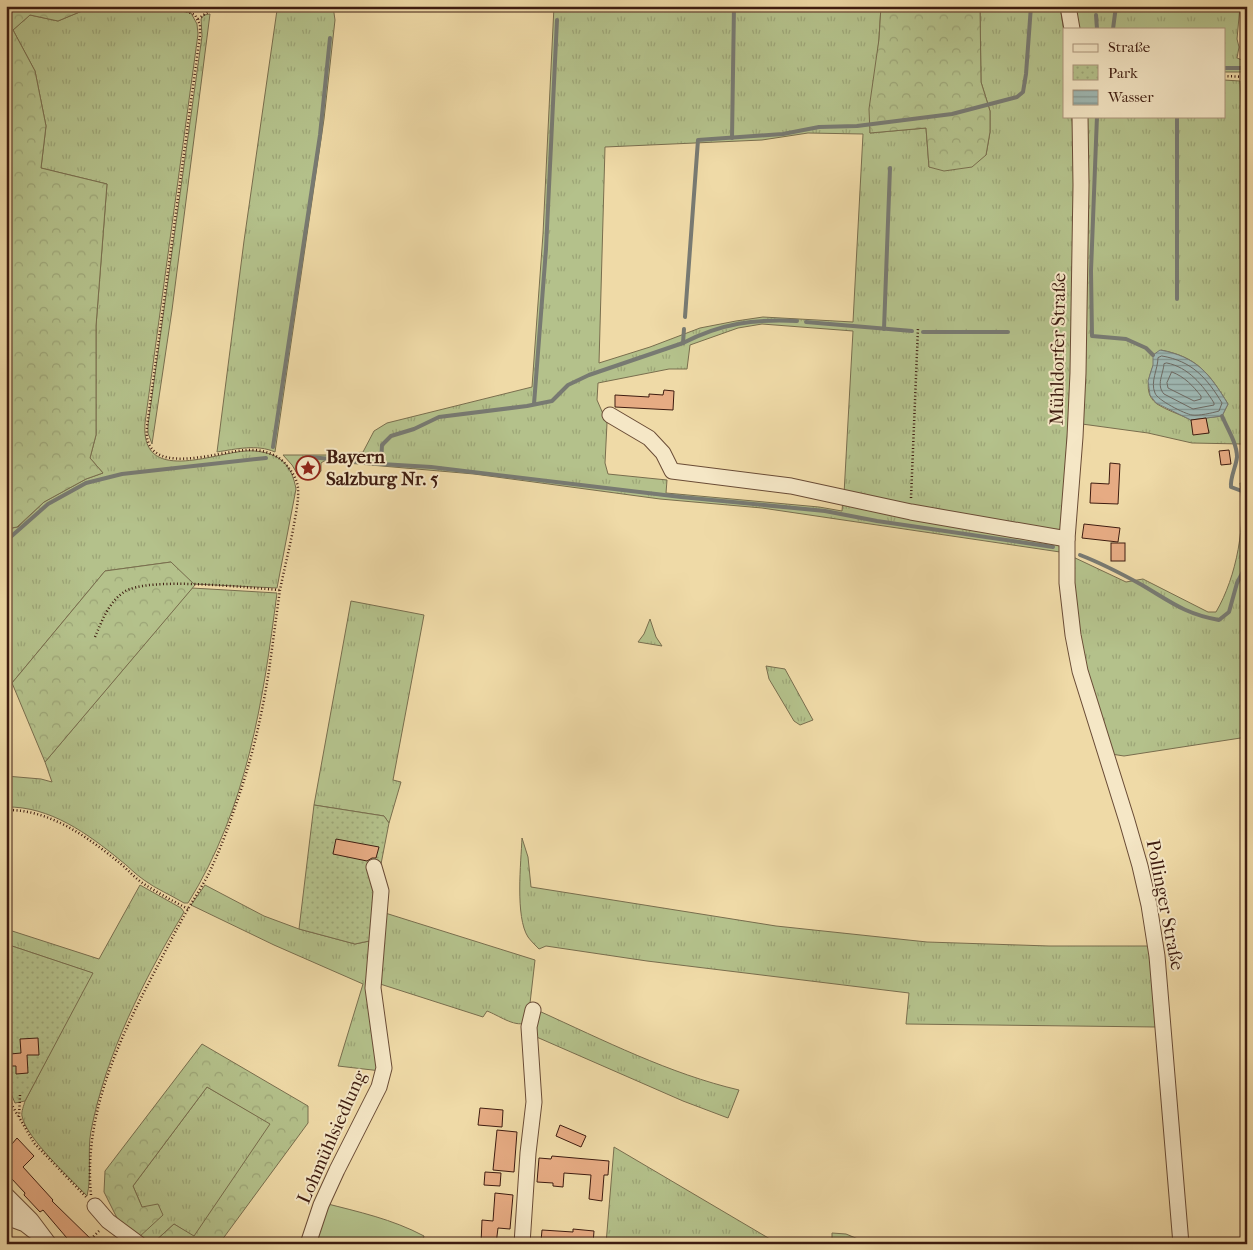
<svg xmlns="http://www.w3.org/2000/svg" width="1253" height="1250" font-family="'IM FELL French Canon',serif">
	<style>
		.grass { fill: url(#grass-tufts); stroke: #796e4e; fill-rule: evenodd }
		.forest { fill: url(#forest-crowns); stroke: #796e4e }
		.park { fill: url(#park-dots); stroke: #796e4e }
		.pitch { fill: #b4c18b; stroke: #796e4e }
		.water { fill: url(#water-rules); stroke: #787a72 }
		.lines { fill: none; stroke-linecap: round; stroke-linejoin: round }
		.shore { stroke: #6e6a62; stroke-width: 1 }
		.stream { stroke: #787a72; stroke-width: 4 }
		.building { fill: #e6ab83; stroke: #3e1c10 }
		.minor-casing { stroke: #6a4c36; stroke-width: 17 }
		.path { stroke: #3e1c10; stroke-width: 2.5; stroke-dasharray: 1 2.5; stroke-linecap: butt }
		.minor { stroke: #f5e7c6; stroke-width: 15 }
		.labels { text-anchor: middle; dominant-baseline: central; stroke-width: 4; stroke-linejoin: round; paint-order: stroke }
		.street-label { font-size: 19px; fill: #3e1c10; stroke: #f5e7c6 }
		.poi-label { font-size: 19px; font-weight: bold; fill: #3e1c10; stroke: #f5e7c6; text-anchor: start }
	</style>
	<defs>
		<pattern id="grass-tufts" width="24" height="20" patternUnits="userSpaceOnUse" patternTransform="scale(1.25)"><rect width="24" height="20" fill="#b4c18b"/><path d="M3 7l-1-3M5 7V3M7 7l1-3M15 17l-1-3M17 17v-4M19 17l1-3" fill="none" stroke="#9ca577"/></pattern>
		<pattern id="forest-crowns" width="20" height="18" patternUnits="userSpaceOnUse" patternTransform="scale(1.25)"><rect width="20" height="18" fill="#b4c18b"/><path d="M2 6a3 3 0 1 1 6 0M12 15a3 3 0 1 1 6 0" fill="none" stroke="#9ca577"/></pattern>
		<pattern id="park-dots" width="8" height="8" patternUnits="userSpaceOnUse" patternTransform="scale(1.25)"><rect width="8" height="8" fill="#b4c18b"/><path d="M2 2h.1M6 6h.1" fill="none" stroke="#9ca577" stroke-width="1.8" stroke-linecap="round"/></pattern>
		<pattern id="water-rules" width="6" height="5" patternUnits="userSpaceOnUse" patternTransform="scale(1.25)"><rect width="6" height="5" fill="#9fb8b3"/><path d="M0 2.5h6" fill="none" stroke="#839590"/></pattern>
	</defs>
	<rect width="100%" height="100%" fill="#efdaa7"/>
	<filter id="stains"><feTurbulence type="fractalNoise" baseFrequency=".004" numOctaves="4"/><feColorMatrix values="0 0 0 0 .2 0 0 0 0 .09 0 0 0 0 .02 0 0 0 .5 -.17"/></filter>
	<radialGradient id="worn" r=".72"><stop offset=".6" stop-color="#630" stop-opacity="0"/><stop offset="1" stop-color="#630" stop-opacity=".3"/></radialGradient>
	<g class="grass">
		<path d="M94,6H149L164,10L181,11L191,13L197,24L198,34L145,423C140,485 213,453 246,451C256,450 272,453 280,459C290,466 294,478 296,489L277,588L193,584L171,562L105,571L12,683L6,668V529L18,527L44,502L86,479L103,473L90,458L96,435V326L107,184L41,168L46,126L35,71L13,30L30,15L58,21Z"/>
		<path d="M333,6L335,20L324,119L275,452C257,444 236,449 217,452L244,241L277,10C298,13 312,12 333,6Z"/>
		<path d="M554,6H881L879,39L870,133L926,128L929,167L986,155L990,132V111L981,82L980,6H1060L1064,32V116H1072C1079,254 1071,393 1061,531L844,494L853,331L762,324L738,328L690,345L687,369H669L598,383L597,400L607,423L605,463L608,474L667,480L666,493L819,507L842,511L843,499L1059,542L1060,552L762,508L660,499L474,474L324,461L321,463V471L317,476L313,474L298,475L292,465L283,455H338L363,452L374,431L387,423L532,387L543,234ZM808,133L863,134L853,322L763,317L736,321L700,328L650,347L599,363L605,147L762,140Z"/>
		<polygon points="1075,6 1240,6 1237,39 1239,47 1237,58 1247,62 1247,72 1224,72 1224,29 1079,29"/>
		<polygon points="210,14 172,310 152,444 148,433 148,425 202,36 201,19 204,15"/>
		<path d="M1224,80L1240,81L1246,203L1242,444L1192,443L1148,433L1082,424L1086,116H1224ZM1161,350C1197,357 1209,373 1228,404L1222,416L1206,418L1208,433C1202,428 1196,423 1189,419C1179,414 1166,410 1157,404C1139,391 1153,365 1161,350Z"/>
		<path d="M1240,483L1247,485V737L1124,756L1111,754L1078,636L1071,556L1126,582L1143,579L1208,612H1216C1237,576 1246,524 1240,483Z"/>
		<path d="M192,588L277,593C263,702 247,808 188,903H184C171,895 156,889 144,880C135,874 128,866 120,860C88,834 50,806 6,807V776L41,779L52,782L45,762Z"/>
		<polygon points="351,601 424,615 393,780 401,782 389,823 384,816 314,805"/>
		<polygon points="650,619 656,637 662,646 638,642 644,634"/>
		<polygon points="766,666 785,669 813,720 800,725 794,721 769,679"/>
		<path d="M522,838L528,857L531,887L776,926L927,942L1049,946H1149L1157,1027L906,1024L909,993L647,961L546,946L539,949C535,945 531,941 528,937C515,917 521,862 522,838Z"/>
		<path d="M140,885L181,908L184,912C144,980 106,1053 91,1131C87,1152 92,1176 87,1196C71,1179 26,1138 22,1116C21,1112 24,1105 25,1101L92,973L6,944V929L99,959Z"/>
		<polygon points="205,885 264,916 299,929 355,944 374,940 381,1071 338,1066 363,984 274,945 191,905"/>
		<path d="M382,912L535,960L529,1012L525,1023C514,1027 498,1015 487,1011L483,1017L377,983Z"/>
		<path d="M539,1011C603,1040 670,1074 739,1090L728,1118L683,1101L532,1035Z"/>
		<polygon points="207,1087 271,1124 194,1237 174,1224 152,1244 146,1244 138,1238 142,1207 133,1186"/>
		<polygon points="614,1147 770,1239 770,1244 606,1244"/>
		<polygon points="832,1233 846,1234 870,1244 832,1244"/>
	</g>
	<g class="forest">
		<polygon points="6,6 94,6 58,21 30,15 13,30 35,71 46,126 41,168 107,184 96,326 96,435 90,458 103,473 86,479 44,502 17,527 6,529"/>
		<polygon points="881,6 980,6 981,82 990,111 990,132 986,155 972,167 944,171 929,167 926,128 870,133 869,109 879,39"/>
		<polygon points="171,562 195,585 45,762 12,683 105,571"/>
		<polygon points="202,1044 308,1106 308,1123 219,1244 152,1244 174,1224 194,1236 270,1124 207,1087 133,1186 142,1207 158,1204 163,1215 138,1238 120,1224 104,1192 105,1171"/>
	</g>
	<g class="park">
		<polygon points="314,805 384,816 389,823 381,864 374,940 355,944 299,929"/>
		<polygon points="6,944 93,973 25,1101 15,1103 6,1082"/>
	</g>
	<path class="pitch" d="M324,1203C359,1212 392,1219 424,1236L422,1244H308Z"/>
	<path class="water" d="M1160,350C1197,357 1209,373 1228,404L1222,416L1191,420L1156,403L1150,395L1148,381L1153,365V355Z"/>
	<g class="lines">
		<g class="shore">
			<path d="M1162,356C1192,361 1207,378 1222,403L1219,411C1212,413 1199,416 1192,415C1185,414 1157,400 1155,393C1150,382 1158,369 1158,358Z"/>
			<path d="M1167,363C1188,367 1203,385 1214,403V405L1193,409L1164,394C1156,385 1163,375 1164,364Z"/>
			<path d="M1172,372C1185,377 1193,386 1201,396V399L1194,401L1168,388L1167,383Z"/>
		</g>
		<g class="stream">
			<polyline points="6,11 44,6"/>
			<polyline points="1096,15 1097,29"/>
			<polyline points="1113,29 1116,6"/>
			<polyline points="1224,68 1247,68"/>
			<polyline points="1097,116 1091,271 1092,336 1126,339 1146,348 1153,355"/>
			<polyline points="1177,116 1177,299"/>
			<polyline points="732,138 734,6"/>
			<polyline points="685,317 698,140 783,134 819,127 857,126 952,114 1017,97 1023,92 1026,74 1031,6"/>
			<polyline points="806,322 912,331"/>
			<polyline points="884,329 890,168"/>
			<polyline points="923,332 1008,332"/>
			<polyline points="683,343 684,329"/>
			<polyline points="534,404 546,249 557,20"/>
			<path d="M1222,416C1227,428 1237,443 1237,457C1236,467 1230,477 1231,487L1247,493"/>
			<polyline points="273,447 320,135 330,38"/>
			<polyline points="310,457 381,464 431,467 681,497 825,511 877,521 1053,547"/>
			<path d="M381,464L382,445L391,436L414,429L439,417L527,406L552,401L568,385L589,375L683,343C722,323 754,319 797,321"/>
			<polyline points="6,541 48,504 86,483 122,474 266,458"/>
			<path d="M1080,555C1101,563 1122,574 1142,585C1171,602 1185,614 1219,620L1229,612L1237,583L1247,564"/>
		</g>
	</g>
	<g class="building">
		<polygon points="664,390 674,391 673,410 615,407 615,395 649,397 649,394 663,395"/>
		<polygon points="1206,418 1209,433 1193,435 1191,420"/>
		<polygon points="1229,450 1231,464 1221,465 1219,451"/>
		<polygon points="1110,463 1120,464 1118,504 1090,503 1091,483 1109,484"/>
		<polygon points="1084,524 1120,528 1118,542 1082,538"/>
		<rect x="1111" y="543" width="14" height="18"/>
		<polygon points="336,839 379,847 376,858 372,858 367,861 333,854"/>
		<polygon points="38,1038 39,1055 27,1055 28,1073 16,1074 16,1066 11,1066 10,1054 21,1053 20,1039"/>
		<polygon points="480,1108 503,1110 502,1127 478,1125"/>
		<polygon points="560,1125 586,1136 581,1147 556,1136"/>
		<polygon points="497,1130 517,1132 514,1172 493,1170"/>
		<polygon points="17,1138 34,1156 23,1167 53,1200 52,1201 96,1244 72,1244 43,1210 40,1212 24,1195 25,1193 11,1178 6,1183 6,1151"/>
		<polygon points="552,1156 609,1161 608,1175 604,1175 602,1201 589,1199 591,1175 564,1173 563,1187 553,1186 553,1183 537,1182 539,1158 551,1159"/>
		<polygon points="485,1172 501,1173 500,1186 484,1185"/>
		<polygon points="495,1193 513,1195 510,1229 498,1228 496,1244 481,1244 482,1220 493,1221"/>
		<polygon points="573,1229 594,1231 593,1244 541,1241 542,1230 573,1232"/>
	</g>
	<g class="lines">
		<g class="minor-casing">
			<g id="minor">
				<polyline points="1068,6 1072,29"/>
				<polyline points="1080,116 1081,185 1078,373 1075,437 1067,539 1067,583 1073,635 1080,671 1127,821 1140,866 1149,905 1157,956 1181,1244"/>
				<polyline points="610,415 649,438 663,453 672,471 791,486 911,512 1067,539"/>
				<polyline points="6,1195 31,1220 49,1244"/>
				<polyline points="95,1206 108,1221 139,1244"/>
				<polyline points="6,1217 25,1224 34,1231"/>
				<polyline points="308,1244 321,1205 337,1170 379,1087 384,1068 373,988 381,891 374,867"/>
				<polyline points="522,1244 528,1153 534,1102 529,1027 533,1010"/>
			</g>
		</g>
		<g class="path">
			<polyline points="198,19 212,9 286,8 313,9 323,6"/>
			<polyline points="1224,76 1247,77"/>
			<polyline points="911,498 918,328"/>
			<path d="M95,637C102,621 108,603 124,592C147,576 249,588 280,590"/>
			<path d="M6,810C50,809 89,838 121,864C129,871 136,879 144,884C158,893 173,901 188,909"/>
			<polyline points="6,1094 18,1116"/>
			<polyline points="20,1095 19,1117 34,1143 87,1198"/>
			<path d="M91,1195C83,1114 120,1037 157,967C167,948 177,928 188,909C195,897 203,885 209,873C219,852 228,829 235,807C251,763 262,716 269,670C273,643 276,617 280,590C284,570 289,550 293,530C295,517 299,502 298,488C297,480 293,473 288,467C279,454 262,449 247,450C218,451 141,480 147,426L200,35V25L195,15L184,10L153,6"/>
			<polyline points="86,1244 99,1231"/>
		</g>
		<use href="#minor" class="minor"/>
	</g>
	<defs>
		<g id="sight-ring" transform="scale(1.25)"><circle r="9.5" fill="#f5e7c6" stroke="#8f2418" stroke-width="1.5"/><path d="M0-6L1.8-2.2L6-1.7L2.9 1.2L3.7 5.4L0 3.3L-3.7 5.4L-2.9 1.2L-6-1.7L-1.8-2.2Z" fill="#8f2418"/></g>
	</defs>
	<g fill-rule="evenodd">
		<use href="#sight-ring" x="308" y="468"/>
	</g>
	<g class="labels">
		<g class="street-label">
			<text transform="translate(1058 349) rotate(-89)">Mühldorfer Straße</text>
			<text transform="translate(1165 905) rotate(79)">Pollinger Straße</text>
			<text transform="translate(332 1137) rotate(-66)">Lohmühlsiedlung</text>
		</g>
		<g class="poi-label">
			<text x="326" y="457">Bayern<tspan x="326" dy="22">Salzburg Nr. 5</tspan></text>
		</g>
	</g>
	<rect width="1253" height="1250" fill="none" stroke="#efdaa7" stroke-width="25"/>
	<rect x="8" y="8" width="1238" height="1235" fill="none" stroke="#3e1c10" stroke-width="2.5"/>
	<rect x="12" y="12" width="1228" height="1225" fill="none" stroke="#3e1c10"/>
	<rect x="1063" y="28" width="162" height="90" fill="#f5e7c6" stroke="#ac967d"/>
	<rect x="1073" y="44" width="25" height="8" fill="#f5e7c6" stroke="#ac967d"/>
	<text x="1108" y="52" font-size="15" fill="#3e1c10">Straße</text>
	<rect x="1073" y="65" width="25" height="15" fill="url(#park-dots)" stroke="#ac967d"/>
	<text x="1108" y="78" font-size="15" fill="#3e1c10">Park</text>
	<rect x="1073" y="90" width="25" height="15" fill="url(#water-rules)" stroke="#ac967d"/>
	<text x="1108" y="102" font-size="15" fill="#3e1c10">Wasser</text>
	<rect width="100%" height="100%" filter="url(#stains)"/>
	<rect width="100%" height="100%" fill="url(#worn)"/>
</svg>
